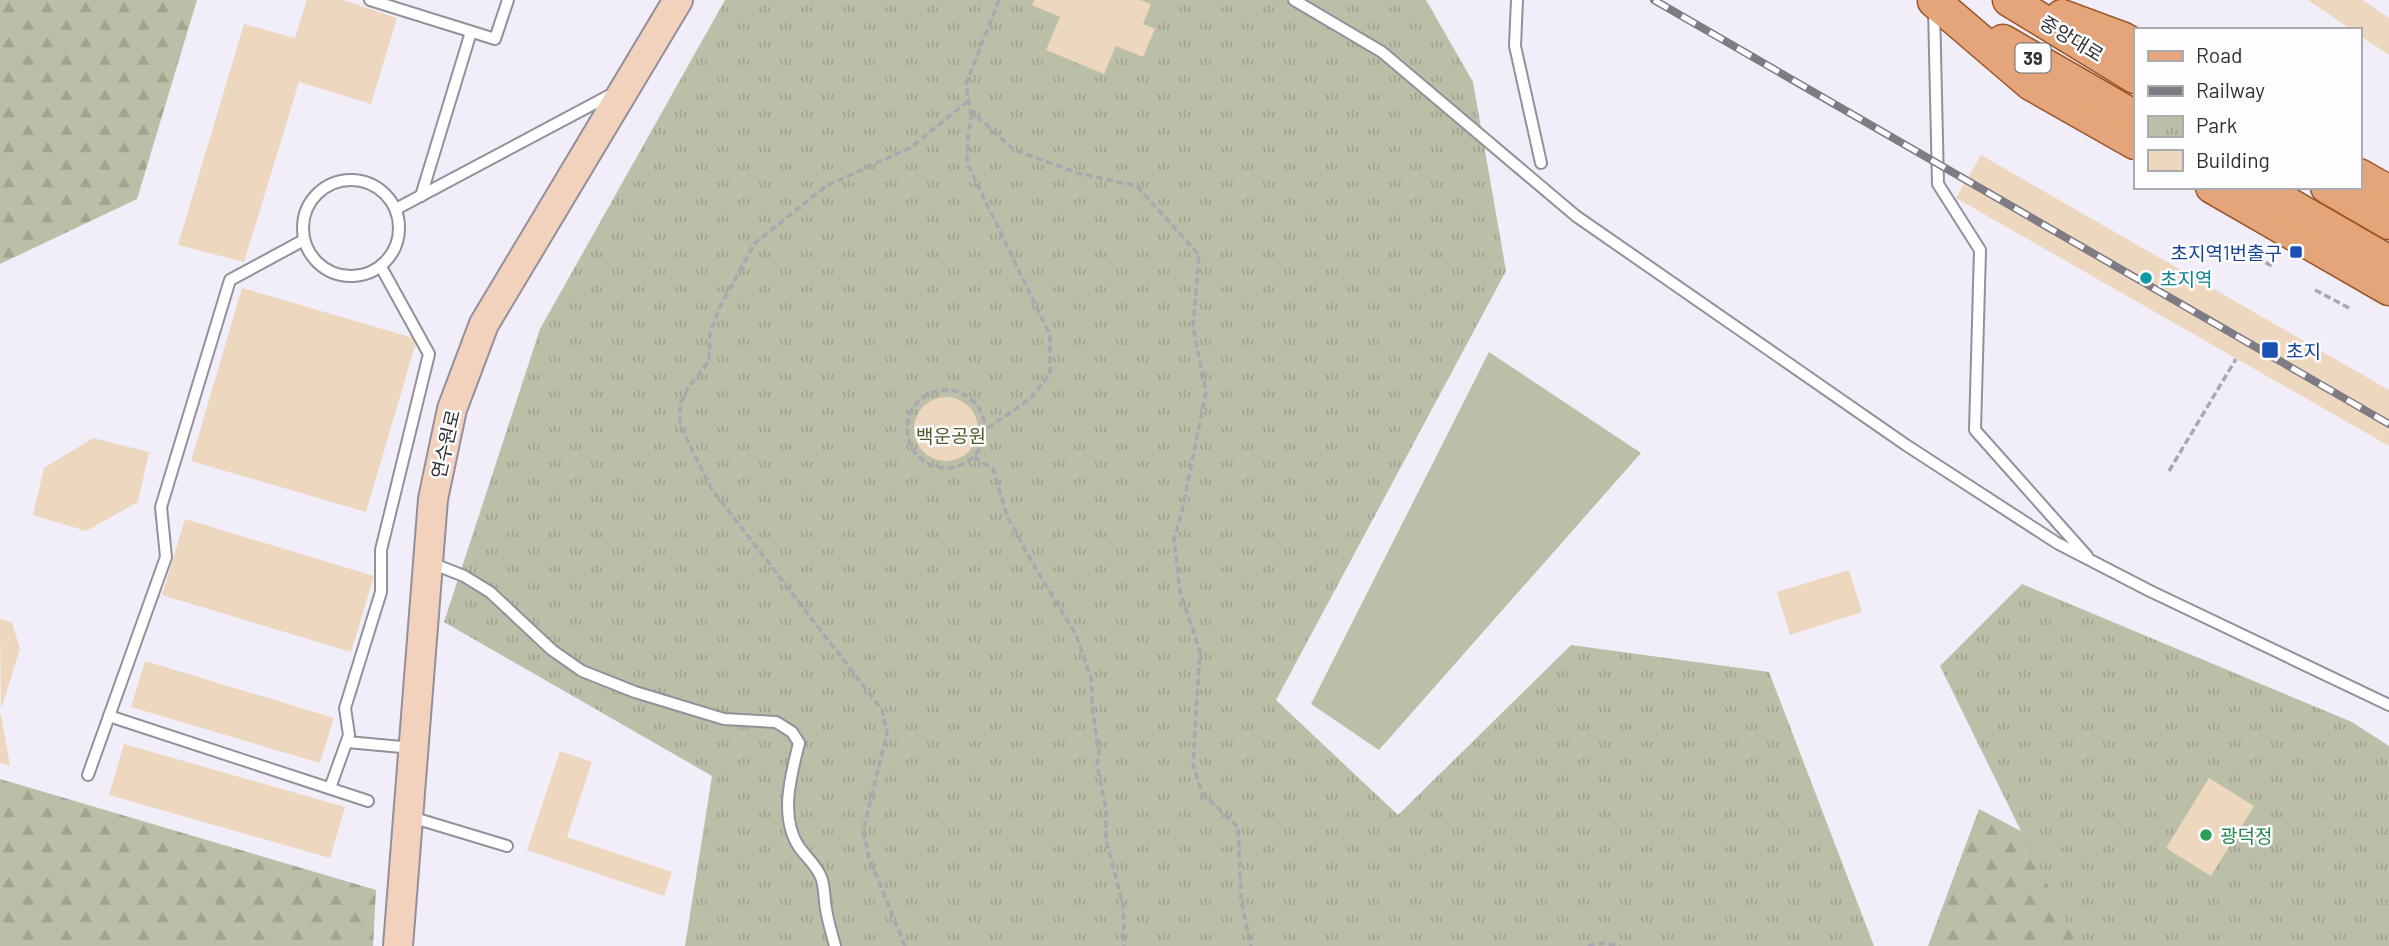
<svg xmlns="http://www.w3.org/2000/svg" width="2389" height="946" font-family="Barlow,'Noto Sans KR',sans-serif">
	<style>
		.grass { fill: #bbbfa7 }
		.forest { fill: url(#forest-firs) }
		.park { fill: url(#park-tufts) }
		.building { fill: #edd7bf }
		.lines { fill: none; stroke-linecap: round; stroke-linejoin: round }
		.lane-casing { stroke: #93909b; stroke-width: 14 }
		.secondary-casing { stroke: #93909b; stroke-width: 32 }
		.primary-casing { stroke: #9a5527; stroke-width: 35 }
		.path { stroke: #aaa7b0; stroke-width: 3.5; stroke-dasharray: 7 3.5; stroke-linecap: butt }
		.lane { stroke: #fff; stroke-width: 10 }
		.secondary { stroke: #f2d2bc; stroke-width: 28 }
		.primary { stroke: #e5a57a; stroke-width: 32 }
		.rail-casing { stroke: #7e7b83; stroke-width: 8 }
		.rail { stroke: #fdfcff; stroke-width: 5; stroke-dasharray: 16; stroke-linecap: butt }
		.transit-dot { fill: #1a4fb4; stroke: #fdfcff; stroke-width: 2.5 }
		.culture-dot { fill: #0f9aa8; stroke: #fdfcff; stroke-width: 2.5 }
		.leisure-dot { fill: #2e9e5b; stroke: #fdfcff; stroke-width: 2.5 }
		.labels { text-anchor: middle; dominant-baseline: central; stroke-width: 5; stroke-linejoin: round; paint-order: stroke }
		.shield { fill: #fdfcff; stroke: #6e6c70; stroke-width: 2 }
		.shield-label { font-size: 18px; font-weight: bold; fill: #302f33 }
		.street-label { font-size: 19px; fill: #302f33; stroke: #fdfcff }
		.transit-label { font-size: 19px; fill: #164399; stroke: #fdfcff; text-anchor: end }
		.culture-label { font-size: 19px; fill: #0d838f; stroke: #fdfcff; text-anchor: start }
		.park-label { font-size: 19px; fill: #545929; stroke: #fdfcff }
		.leisure-label { font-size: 19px; fill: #27864d; stroke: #fdfcff; text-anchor: start }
	</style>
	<defs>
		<pattern id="forest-firs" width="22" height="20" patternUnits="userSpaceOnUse" patternTransform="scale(1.75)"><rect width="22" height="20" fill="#bbbfa7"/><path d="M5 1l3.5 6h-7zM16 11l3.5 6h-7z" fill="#a1a490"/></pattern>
		<pattern id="park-tufts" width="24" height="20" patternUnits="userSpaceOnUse" patternTransform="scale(1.75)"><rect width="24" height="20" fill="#bbbfa7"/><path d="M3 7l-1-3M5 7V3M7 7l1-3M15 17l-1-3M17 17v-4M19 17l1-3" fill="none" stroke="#a1a490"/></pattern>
	</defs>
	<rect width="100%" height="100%" fill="#f1edf9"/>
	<polygon class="grass" points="1489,352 1641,453 1379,750 1311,704"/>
	<g class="forest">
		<polygon points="0,0 197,0 137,199 0,264"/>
		<polygon points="0,779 376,890 373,946 0,946"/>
		<polygon points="1979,809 2127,887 2204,946 1928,946"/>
	</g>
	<g class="park">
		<polygon points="725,0 1426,0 1473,82 1506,271 1276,700 1398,815 1571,645 1769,672 1874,946 685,946 712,776 444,622 540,329"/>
		<polygon points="2022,584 2352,722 2389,746 2389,946 2060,946 2074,939 1940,666"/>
	</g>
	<g class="building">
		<polygon points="307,0 343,0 397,18 371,104 299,82 244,262 178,245 244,24 295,38"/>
		<polygon points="1034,0 1140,0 1151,4 1143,24 1155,29 1143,57 1116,46 1104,74 1046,50 1060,17 1032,5"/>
		<polygon points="2308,0 2363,0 2389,18 2389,55 2359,35 2359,30 2352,30"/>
		<polygon points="1981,155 2389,390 2389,446 1956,198"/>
		<polygon points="242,288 417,339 366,512 191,461"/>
		<circle cx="946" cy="429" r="32"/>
		<polygon points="93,438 149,452 138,502 86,531 33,515 44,468"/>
		<polygon points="185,519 374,576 351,652 162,595"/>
		<polygon points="1849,570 1862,612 1790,635 1777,592"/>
		<polygon points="0,619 12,623 20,649 1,709"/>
		<polygon points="145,661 334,718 320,763 131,707"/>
		<polygon points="0,714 1,714 10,766 0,763"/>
		<polygon points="124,744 345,807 330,858 109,795"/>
		<polygon points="560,751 592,762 567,837 672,872 664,896 527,850"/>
		<polygon points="2209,778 2254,806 2211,876 2166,848"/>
	</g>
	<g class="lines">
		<g class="lane-casing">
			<g id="lane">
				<polyline points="370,0 495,39 508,0"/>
				<polyline points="1294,0 1382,52 1576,216 1906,445 2057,543 2150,591 2389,705"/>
				<polyline points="1517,0 1515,46 1541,163"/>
				<polyline points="1934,7 1938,184 1980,250 1975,430 2087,556"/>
				<circle cx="351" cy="228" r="48"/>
				<polyline points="421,196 471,32"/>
				<polyline points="396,209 614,93"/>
				<path d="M431,563L464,576L490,592L552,650L582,671L635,692L724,719L776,722L792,732L799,743C791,775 779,817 799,847C807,858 816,865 821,877C825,887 824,899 826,909C828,922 832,934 835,946"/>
				<polyline points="109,716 368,801"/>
				<polyline points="347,742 413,748"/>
				<polyline points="88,775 166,557 161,507 230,280 304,240"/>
				<polyline points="330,788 349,735 345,708 381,592 381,550 429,354 381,267"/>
				<polyline points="411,817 507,846"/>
			</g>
		</g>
		<g class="secondary-casing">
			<polyline id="secondary" points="398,946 433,499 452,409 484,324 678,0"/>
		</g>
		<g class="primary-casing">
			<g id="primary">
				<polyline points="2009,0 2135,77"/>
				<polyline points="1934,1 2031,84 2135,143"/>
				<polyline points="2062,16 2124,39 2135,45"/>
				<polyline points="2003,41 2135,117"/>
				<polyline points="2359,175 2389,192"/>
				<polyline points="2212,187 2389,289"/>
				<polyline points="2259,187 2389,262"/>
				<polyline points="2327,187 2389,223"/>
			</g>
		</g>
		<g class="path">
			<polyline points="999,0 966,84 970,110 1014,150 1078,173 1137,186 1199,255 1193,327 1206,392 1182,511 1174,539 1180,592 1200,651 1193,764 1202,793 1238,827 1241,900 1251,946"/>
			<polyline points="972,113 968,136 967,163 1050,335 1050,374 1030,399 986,429"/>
			<polyline points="2238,247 2272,266"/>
			<polyline points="2315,290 2351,309"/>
			<circle cx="946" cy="429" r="39"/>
			<polyline points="974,457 993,469 1007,516 1032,562 1076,635 1091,678 1093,713 1099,751 1097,766 1106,808 1106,840 1123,905 1124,946"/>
			<polyline points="2169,471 2236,359"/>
			<polyline points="905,946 869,857 863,831 887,733 882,710 711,488 680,425 680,405 688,388 709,361 710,332 721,305 754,244 826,186 910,148 968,101"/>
			<polyline points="1588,946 1602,943 1620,946"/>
		</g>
		<use href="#lane" class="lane"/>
		<use href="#secondary" class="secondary"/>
		<use href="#primary" class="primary"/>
		<g class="rail-casing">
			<polyline id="rail" points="1654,0 2389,424"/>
		</g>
		<use href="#rail" class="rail"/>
	</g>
	<g class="transit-dot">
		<rect x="2289" y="245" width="14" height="14" rx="3.5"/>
		<rect x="2261" y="341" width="18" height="18" rx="3.5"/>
	</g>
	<circle class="culture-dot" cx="2146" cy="278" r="7"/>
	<circle class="leisure-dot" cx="2206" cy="835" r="7"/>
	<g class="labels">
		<rect class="shield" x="2015.5" y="43.5" width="35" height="29" rx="5"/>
		<g class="shield-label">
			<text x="2033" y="58">39</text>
		</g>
		<g class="street-label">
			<text transform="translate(2072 38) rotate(31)">중앙대로</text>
			<text transform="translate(445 444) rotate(-77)">연수원로</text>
		</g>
		<g class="transit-label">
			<text x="2282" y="252">초지역1번출구</text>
			<text x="2286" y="350" text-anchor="start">초지</text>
		</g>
		<g class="culture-label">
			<text x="2160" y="278">초지역</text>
		</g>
		<g class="park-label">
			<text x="951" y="435">백운공원</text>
		</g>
		<g class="leisure-label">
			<text x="2220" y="835">광덕정</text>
		</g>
	</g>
	<rect x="2134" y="28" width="228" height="161" fill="#fdfcff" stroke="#abaaad" stroke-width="2"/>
	<rect x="2148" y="51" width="35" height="10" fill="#e5a57a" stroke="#abaaad" stroke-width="2"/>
	<text x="2196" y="63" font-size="21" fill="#302f33">Road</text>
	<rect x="2148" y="86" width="35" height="10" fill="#7e7b83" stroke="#abaaad" stroke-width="2"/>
	<text x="2196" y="98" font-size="21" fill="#302f33">Railway</text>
	<rect x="2148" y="116" width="35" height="21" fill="url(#park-tufts)" stroke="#abaaad" stroke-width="2"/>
	<text x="2196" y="133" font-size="21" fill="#302f33">Park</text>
	<rect x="2148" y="150" width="35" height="21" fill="#edd7bf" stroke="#abaaad" stroke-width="2"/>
	<text x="2196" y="168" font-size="21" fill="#302f33">Building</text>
</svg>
